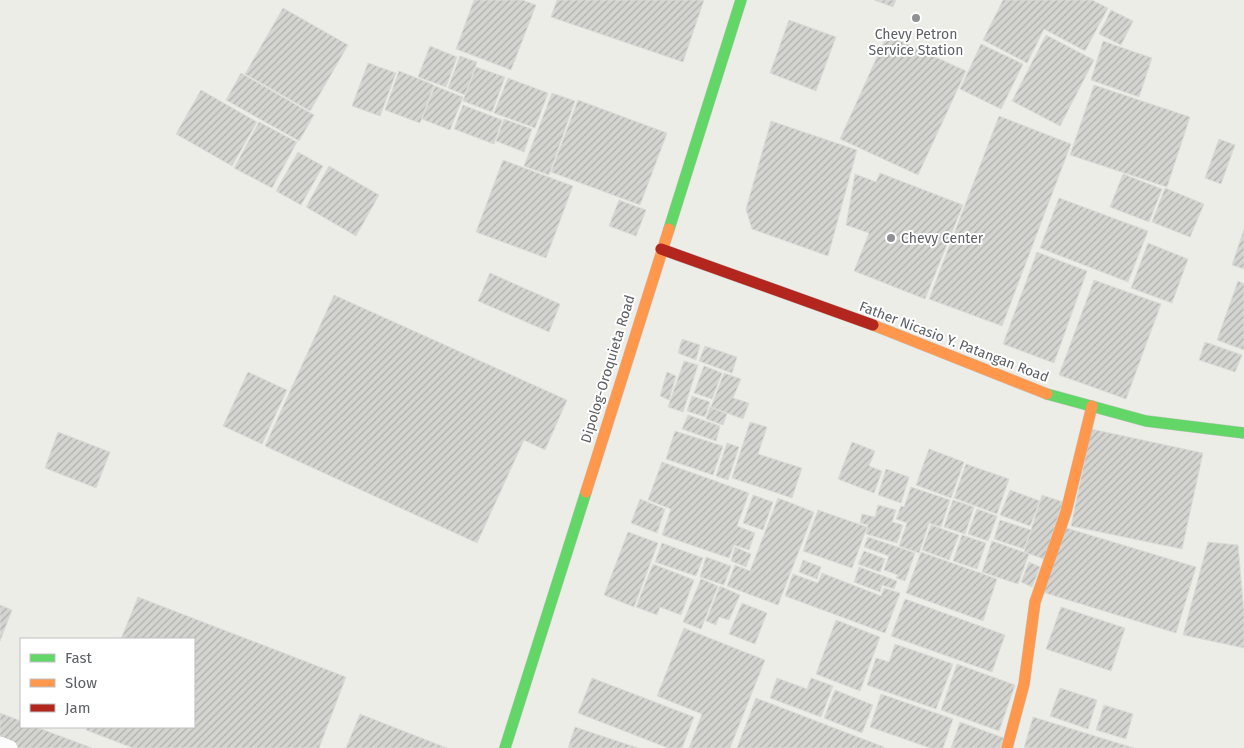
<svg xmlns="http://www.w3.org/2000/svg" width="1244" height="748" font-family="'Fira Sans',sans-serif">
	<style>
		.building { fill: url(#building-hatch); stroke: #dcdcd7 }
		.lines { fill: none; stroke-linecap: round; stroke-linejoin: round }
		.lane-casing { stroke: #cacac8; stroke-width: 16 }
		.fast-casing { stroke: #cacac9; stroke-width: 12 }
		.slow-casing { stroke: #cacac9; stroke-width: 12 }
		.jam-casing { stroke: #cacac9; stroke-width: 12 }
		.lane { stroke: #fcfcfc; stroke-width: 15 }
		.fast { stroke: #63d668; stroke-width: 11 }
		.slow { stroke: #ff974d; stroke-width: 11 }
		.jam { stroke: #b3261e; stroke-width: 11 }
		.poi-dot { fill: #909194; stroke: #fff; stroke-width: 2 }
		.labels { text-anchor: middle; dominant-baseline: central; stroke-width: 4; stroke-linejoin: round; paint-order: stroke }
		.poi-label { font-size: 14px; fill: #5e6066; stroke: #fff }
		.street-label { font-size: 14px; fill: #5e6066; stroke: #fff }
	</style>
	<defs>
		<pattern id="building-hatch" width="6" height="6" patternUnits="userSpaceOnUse" patternTransform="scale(1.25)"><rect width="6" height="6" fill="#d4d4d1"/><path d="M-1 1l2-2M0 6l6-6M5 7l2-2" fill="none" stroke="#afafad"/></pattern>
	</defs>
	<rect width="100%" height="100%" fill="#edede8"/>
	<g class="building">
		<polygon points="474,0 522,0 536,5 511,70 456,49"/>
		<polygon points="557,0 704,0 683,62 551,17"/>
		<polygon points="874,0 896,0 893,7"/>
		<polygon points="1003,0 1092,0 1108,8 1085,51 1044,29 1027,63 983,40"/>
		<polygon points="283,8 348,45 310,111 245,74"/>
		<polygon points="1111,10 1133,21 1121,45 1099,34"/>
		<polygon points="789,20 836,37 816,91 770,73"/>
		<polygon points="887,35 966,71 918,175 840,139"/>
		<polygon points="1046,35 1094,60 1060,126 1012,101"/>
		<polygon points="1103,41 1152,58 1139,97 1091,80"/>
		<polygon points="981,44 1023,64 1001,109 960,89"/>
		<polygon points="430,46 457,57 446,87 418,77"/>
		<polygon points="460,56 477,62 465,95 448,88"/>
		<polygon points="368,63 396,73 380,116 352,106"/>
		<polygon points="476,67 505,77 492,112 463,101"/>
		<polygon points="399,71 434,85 420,123 385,110"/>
		<polygon points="241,73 314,115 299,141 226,100"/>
		<polygon points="508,78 548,93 535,128 494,113"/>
		<polygon points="1094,85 1190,117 1167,187 1070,155"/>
		<polygon points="435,86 463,97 450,130 422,119"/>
		<polygon points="201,90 257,122 232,166 176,134"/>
		<polygon points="552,93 575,101 549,175 524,166"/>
		<polygon points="578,100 667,133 640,205 551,172"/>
		<polygon points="463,105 502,120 494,144 454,129"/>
		<polygon points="999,116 1071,144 1002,326 929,299"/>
		<polygon points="504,119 532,129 524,152 496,141"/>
		<polygon points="771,121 857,150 828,256 752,229 746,209"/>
		<polygon points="259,122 297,142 272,188 234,168"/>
		<polygon points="1219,139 1235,145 1221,184 1205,178"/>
		<polygon points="298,152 323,166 301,205 276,191"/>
		<polygon points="503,160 573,186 546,258 476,232"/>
		<polygon points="329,166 379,195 356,236 306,207"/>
		<polygon points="880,173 963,205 925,299 854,271 869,233 846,225 855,174 876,182"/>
		<polygon points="1123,174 1162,189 1149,222 1110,207"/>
		<polygon points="1165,188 1204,204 1190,237 1152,222"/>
		<polygon points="1059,198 1148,231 1128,282 1040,248"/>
		<polygon points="619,200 646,210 636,236 609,226"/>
		<polygon points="1244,229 1244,269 1232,265"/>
		<polygon points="1148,243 1188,259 1172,303 1131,288"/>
		<polygon points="1037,252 1087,271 1054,363 1003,344"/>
		<polygon points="490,273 560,304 549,332 478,301"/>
		<polygon points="1094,280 1161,304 1126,399 1059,375"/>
		<polygon points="1238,281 1244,284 1244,350 1217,340"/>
		<polygon points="334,295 567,400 545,450 524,440 477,543 265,446"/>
		<polygon points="682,339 700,345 696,360 678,353"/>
		<polygon points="1205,342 1242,355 1235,372 1199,360"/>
		<polygon points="705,346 737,357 732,373 699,361"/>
		<polygon points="684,361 698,365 683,412 668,407"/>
		<polygon points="704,366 722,373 712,399 694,393"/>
		<polygon points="248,372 287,390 262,444 223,426"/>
		<polygon points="667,372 676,376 669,400 660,396"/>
		<polygon points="724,373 741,379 733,398 749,403 743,419 711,407"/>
		<polygon points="692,396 710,402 705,417 687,411"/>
		<polygon points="710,407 727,414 723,425 706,419"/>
		<polygon points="688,415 720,426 716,441 682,429"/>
		<polygon points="750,422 767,427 758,454 802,468 792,498 732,478"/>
		<polygon points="1091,429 1203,453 1182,549 1071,526"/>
		<polygon points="675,431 723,446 713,475 666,459"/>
		<polygon points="58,432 110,452 96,488 45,468"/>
		<polygon points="852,442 875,451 869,466 882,471 874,493 838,479"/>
		<polygon points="727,443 739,447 728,480 716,476"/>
		<polygon points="929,449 964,462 951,498 916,485"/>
		<polygon points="662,462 749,493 737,526 755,533 749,550 734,545 729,558 662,535 671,509 648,500"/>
		<polygon points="966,464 1009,479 997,514 954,498"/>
		<polygon points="886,469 909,477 901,503 878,495"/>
		<polygon points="911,487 950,500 941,527 929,523 919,553 899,546 907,523 896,519 901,506 904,507"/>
		<polygon points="1010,490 1040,501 1030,526 1000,515"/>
		<polygon points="753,495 773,502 763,530 743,523"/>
		<polygon points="1042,495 1063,502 1044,559 1024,552"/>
		<polygon points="778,498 814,512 778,605 727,586 735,565 750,571"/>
		<polygon points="640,499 665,509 657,533 631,523"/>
		<polygon points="953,500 974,507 965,534 944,527"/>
		<polygon points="878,505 896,510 892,522 903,525 897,543 866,534 868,525 860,523 862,514 875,517"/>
		<polygon points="977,509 997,516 988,541 968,534"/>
		<polygon points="818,510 867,527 852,568 803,551"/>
		<polygon points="1000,520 1031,530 1024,549 994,539"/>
		<polygon points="931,525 959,535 949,560 922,550"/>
		<polygon points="1063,527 1196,567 1176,633 1042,592"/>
		<polygon points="628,532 658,543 634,607 604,595"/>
		<polygon points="962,535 986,543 977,569 953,561"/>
		<polygon points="868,537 915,553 905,581 896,578 898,575 884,570 889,556 864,547"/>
		<polygon points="992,541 1029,554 1018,584 982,572"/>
		<polygon points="1208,542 1238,545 1244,614 1244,648 1183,635"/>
		<polygon points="662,543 703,558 696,576 655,562"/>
		<polygon points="735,547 751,554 746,567 731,561"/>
		<polygon points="864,551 885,559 880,572 858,564"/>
		<polygon points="921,552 997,579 983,621 906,593"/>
		<polygon points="706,557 731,566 724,585 700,577"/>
		<polygon points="803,560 821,567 817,579 799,572"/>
		<polygon points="1029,562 1040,567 1032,587 1021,582"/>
		<polygon points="653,564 694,580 681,615 660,607 657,615 636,607"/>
		<polygon points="859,567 897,581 894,589 882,585 880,592 854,582"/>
		<polygon points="822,573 881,596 884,588 900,593 885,633 785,596 793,574 818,583"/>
		<polygon points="701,579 718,586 701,629 683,622"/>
		<polygon points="720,586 740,595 729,620 719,617 716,625 706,621"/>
		<polygon points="138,597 346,677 319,748 133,748 86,730 87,727 194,727 194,639 121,639"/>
		<polygon points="905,599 1005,635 992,672 891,636"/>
		<polygon points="742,603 767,613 755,644 729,634"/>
		<polygon points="0,605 12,610 0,641"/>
		<polygon points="1061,607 1125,628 1111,671 1046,649"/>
		<polygon points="836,620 880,637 860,691 816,674"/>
		<polygon points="684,628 765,660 730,748 689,748 702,714 657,696"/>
		<polygon points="895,644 953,664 936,709 867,685 876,658 889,662"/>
		<polygon points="957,664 1015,685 999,731 941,710"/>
		<polygon points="592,678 694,717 682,748 668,748 578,713"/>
		<polygon points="777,678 807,689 811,678 833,686 821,717 770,698"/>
		<polygon points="1060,688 1097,700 1088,729 1050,716"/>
		<polygon points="835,690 873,705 862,733 824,718"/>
		<polygon points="881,694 953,719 943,748 930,748 870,727"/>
		<polygon points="756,698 884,747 884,748 737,748"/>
		<polygon points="1104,705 1133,714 1126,739 1096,730"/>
		<polygon points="0,713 21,721 21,727 36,727 92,748 0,748"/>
		<polygon points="360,714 447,748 346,748"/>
		<polygon points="1033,717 1134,748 1024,748"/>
		<polygon points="960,722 1004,738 1000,748 951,748"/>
		<polygon points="575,727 638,748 568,748"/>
	</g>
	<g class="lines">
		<g class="lane-casing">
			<polyline id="lane" points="0,744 10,748"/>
		</g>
		<g class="fast-casing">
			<g id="fast">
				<polyline points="669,229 741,0"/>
				<polyline points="1047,394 1146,421 1244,433"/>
				<polyline points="505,748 586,492"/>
			</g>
		</g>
		<g class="slow-casing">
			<g id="slow">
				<polyline points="873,325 1047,394"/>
				<polyline points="586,492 669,229"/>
				<polyline points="1007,748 1024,684 1035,602 1066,512 1092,406"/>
			</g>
		</g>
		<g class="jam-casing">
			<polyline id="jam" points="661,249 873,325"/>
		</g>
		<use href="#lane" class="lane"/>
		<use href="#fast" class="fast"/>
		<use href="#slow" class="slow"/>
		<use href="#jam" class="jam"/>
	</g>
	<g class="poi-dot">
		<circle cx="916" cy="18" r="5"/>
		<circle cx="891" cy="238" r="5"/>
	</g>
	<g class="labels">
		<g class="poi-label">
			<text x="916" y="34">Chevy Petron<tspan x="916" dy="16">Service Station</tspan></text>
			<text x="901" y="238" text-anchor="start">Chevy Center</text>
		</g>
		<g class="street-label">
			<text transform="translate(954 342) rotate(21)">Father Nicasio Y. Patangan Road</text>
			<text transform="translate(608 369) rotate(-73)">Dipolog-Oroquieta Road</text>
		</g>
	</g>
	<rect x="20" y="638" width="175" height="90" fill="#ffffff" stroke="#bfbfc2"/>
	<rect x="30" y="654" width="25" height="8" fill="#63d668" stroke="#bfbfc2"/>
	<text x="65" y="663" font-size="15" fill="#5e6066">Fast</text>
	<rect x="30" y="679" width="25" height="8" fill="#ff974d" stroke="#bfbfc2"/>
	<text x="65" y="688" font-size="15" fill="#5e6066">Slow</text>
	<rect x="30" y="704" width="25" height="8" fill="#b3261e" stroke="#bfbfc2"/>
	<text x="65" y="713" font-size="15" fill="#5e6066">Jam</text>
</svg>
